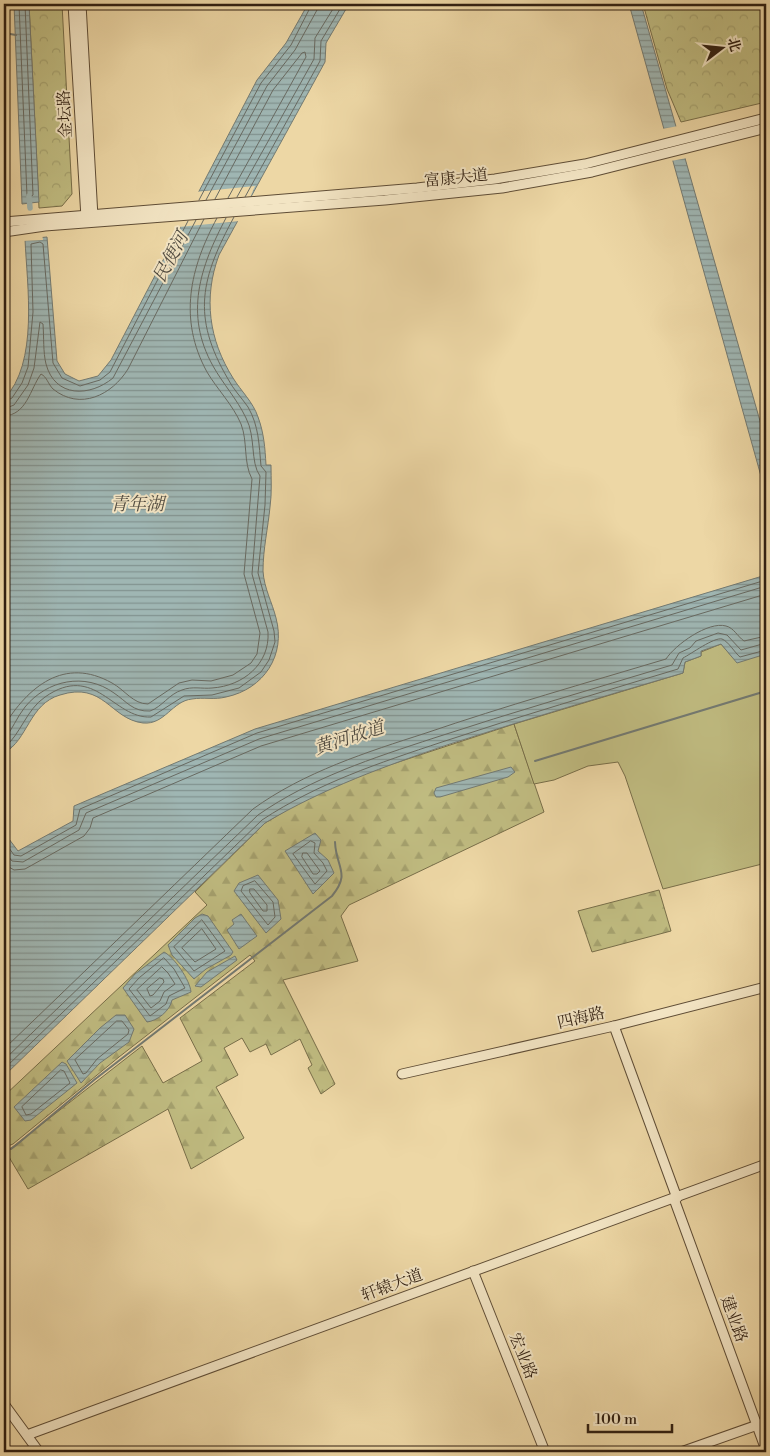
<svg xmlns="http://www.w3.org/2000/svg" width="770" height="1456" font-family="'Libre Bodoni','Noto Serif SC',serif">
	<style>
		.forest { fill: url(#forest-firs); stroke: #786e49 }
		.park { fill: url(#park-crowns); stroke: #786e49 }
		.garden { fill: #c0bc81; stroke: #786e49 }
		.water { fill: url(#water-rules); stroke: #737a72 }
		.pier { fill: #edd7a5 }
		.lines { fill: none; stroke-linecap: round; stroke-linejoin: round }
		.shore { stroke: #686a62; stroke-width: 1 }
		.stream { stroke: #737a72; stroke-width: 2 }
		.canal { stroke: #9fb6b3; stroke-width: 5.5 }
		.tertiary-casing { stroke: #5f4d36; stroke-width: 11 }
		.tertiary { stroke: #f3e5c4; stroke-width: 9 }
		.labels { text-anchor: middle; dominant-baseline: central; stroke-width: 4; stroke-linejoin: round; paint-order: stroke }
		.street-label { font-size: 16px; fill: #301f11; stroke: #f3e5c4 }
		.water-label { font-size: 18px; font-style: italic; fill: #514c42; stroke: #f3e5c4 }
	</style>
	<defs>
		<pattern id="forest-firs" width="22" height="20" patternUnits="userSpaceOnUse" patternTransform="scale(1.25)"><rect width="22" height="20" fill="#c0bc81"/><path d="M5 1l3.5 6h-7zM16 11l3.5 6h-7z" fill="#a5a16e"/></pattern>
		<pattern id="park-crowns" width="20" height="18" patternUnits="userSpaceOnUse" patternTransform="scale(1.25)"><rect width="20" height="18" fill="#c0bc81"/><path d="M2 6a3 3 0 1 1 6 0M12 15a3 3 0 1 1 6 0" fill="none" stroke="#a5a16e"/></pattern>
		<pattern id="water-rules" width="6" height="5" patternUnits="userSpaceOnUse" patternTransform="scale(1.25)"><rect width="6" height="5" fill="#9fb6b3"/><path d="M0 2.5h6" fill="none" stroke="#829390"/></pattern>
	</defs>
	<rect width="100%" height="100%" fill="#edd7a5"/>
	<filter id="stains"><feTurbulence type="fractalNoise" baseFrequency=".004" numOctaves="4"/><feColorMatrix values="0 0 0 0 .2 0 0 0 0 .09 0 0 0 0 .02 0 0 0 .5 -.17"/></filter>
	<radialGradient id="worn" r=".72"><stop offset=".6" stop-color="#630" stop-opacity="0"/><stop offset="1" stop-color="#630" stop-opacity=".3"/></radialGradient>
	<g class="forest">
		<polygon points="514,724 544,812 349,905 341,916 358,961 283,980 335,1084 321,1094 308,1068 312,1065 300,1039 271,1055 266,1044 250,1052 242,1038 224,1048 238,1075 216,1087 244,1138 191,1169 168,1109 28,1189 6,1152 142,1046 163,1083 202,1061 180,1018 255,961 250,955 119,1057 13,1144 8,1146 4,1143 4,1096 207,905 195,892 265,823 302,801 365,773"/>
		<polygon points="659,890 671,931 592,952 578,911"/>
	</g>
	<g class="park">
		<polygon points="29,4 62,4 72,194 62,206 39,208"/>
		<polygon points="643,4 766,4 766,102 681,122 667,89"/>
	</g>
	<polygon class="garden" points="721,644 735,660 766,654 766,863 663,889 625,776 618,762 588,766 554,780 534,784 514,724 683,673 685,662 701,656 701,652"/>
	<g class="water">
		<polygon points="14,4 29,4 39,202 22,204"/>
		<path d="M308,4H349L326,43L325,62L219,255C203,298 209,340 233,378C241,391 253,402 258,417C264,433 265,448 266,465H271C271,479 272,493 270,507C268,528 263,549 263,571C264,588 272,602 276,618C286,655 264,689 226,697C214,700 204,697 192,699C172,701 165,725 143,723C110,719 104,681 60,695C29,704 28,740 4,753V399C39,363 27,286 25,239L47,237L57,361L65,374L79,381L98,376L111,360L257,80L286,43Z"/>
		<polygon points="629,4 641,4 766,442 766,494"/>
		<path d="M766,575V654L737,663L721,644L701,651V656L685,662L683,673C605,696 527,719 450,744C385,766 324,788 265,823L4,1076V836L6,835L18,851L73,821L74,806L255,729Z"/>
		<polygon points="511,767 515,772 508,777 440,797 436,797 434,793 436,788"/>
		<polygon points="315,833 321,840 318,851 328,860 334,873 313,894 285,851"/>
		<polygon points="258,875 278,900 281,919 266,933 234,891 239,883"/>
		<polygon points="202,914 208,916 233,952 231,955 206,969 194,979 172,955 168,945 195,918"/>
		<polygon points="241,914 257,936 239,949 227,930 234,924 232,920"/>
		<path d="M164,952C174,957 190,980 191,992L172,1000C170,1011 157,1021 147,1022L123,988L135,974Z"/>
		<polygon points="235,956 237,960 201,987 195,986 207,972"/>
		<polygon points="116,1015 125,1015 134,1029 129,1042 100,1063 81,1083 67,1061 100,1028"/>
		<polygon points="62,1062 66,1064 77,1083 31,1120 25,1121 14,1107"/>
	</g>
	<g class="pier">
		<polygon points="678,126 687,158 671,161 662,129"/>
		<polygon points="255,186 240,221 179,227 195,192"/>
		<polygon points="42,234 43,240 22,241 24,236"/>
	</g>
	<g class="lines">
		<g class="shore">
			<polyline points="19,4 27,196 29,198 33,195 25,4"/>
			<polyline points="237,197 314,59 315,38 336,4"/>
			<polyline points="245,197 320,61 321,41 343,4"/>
			<polyline points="215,199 273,90 302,53 305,52 306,57 228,198"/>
			<polyline points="199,200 261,83 291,45 312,4"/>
			<polyline points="206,200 267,86 295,50 317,10 318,4"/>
			<polyline points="4,402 12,398 22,383 28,367 33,312 31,244 40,242 43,244 53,363 62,378 80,386 100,380 110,372 188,221"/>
			<path d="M4,409L14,405L28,385L34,368L40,322L43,324C44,337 43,352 46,364C55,398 90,397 113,378L196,220"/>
			<path d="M4,416C27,415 30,389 41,374C47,377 48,384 53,389C80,411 112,395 128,369L204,219"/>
			<path d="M4,726C28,687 64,656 112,683C125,690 133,704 148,704L179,683L192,680L211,681L233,675L251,663L257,654L260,633L244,574L252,479C243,462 248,442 241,424C233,405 217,389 207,372C178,319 190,268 217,218"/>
			<path d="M4,740C12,730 17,717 25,707C47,680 85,672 114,693C126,701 133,712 150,711C162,707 169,694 182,690C192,686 202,689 212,688C243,686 270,664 268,632L252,574L260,476C250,462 256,437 246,418C237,399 223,384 213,366C184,314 200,267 226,218"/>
			<path d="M4,748C21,734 26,710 45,697C95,662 113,719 151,717L184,696L212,695L239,688L261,672L269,660L275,642L274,631L258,573L265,505L266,472L261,466C259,445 259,426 248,407C241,397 233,389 228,379C191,316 201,278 234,217"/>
			<polyline points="4,841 14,855 21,856 76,825 80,809 257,733 766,580"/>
			<polygon points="311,841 315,843 314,853 323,863 327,871 315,884 293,854"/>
			<polyline points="4,851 12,861 23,862 79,830 86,813 259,739 766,586"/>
			<polygon points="303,853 307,853 320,871 317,874 313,874 302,857"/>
			<polyline points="4,864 14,870 25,869 84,836 90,828 93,818 261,746 766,594"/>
			<polygon points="255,881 273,902 275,917 268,925 241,891 243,886"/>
			<polygon points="250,889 254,889 267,905 267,911 263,911 250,893"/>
			<polygon points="202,920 225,951 194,971 174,947"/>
			<polygon points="202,929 216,949 195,962 182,948"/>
			<polygon points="164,958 174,969 185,988 169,996 166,1004 150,1016 129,989 139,978"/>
			<polygon points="162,967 168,973 175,984 164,992 160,1001 151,1008 137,990"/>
			<polygon points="160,978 163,979 164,982 153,995 150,996 147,989"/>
			<polygon points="117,1021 122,1021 129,1030 128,1034 97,1059 86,1073 83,1074 75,1060"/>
			<path d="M4,1049L253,809C304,772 367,752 426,733C505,706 586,683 666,659C675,645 708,621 726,626C734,628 737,636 744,641L766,636"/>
			<path d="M4,1060L258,815C311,778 373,758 434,738C513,712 593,689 672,665L679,653L690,648L696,641L718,633L727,635L741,650L766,643"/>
			<path d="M4,1069L262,820C318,783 379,763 442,742C520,716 599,693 678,669L683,658C691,654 714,637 722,639C728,641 735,653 740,657L766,650"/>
			<polygon points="61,1070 64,1071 70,1083 31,1114 26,1115 22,1107"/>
		</g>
		<g class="stream">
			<polyline points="4,33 16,35"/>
			<polyline points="535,761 766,691"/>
			<path d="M4,1146L11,1149L15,1146L94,1080L332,896C351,873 336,868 335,842"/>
		</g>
		<polyline class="canal" points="29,196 30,208"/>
		<g class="tertiary-casing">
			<g id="tertiary">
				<polyline points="73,4 86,218"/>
				<polyline points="81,4 93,217"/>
				<polyline points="4,222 417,188 495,179 585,164 766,118"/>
				<polyline points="4,232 45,226 385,200 502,188 592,172 766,128"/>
				<polyline points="614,1026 677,1198"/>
				<polyline points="402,1074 614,1026 766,987"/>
				<polyline points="674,1199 766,1450"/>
				<polyline points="473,1271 545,1452"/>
				<polyline points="4,1404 39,1452"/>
				<polyline points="27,1435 766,1164"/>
				<polyline points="681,1452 766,1422"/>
			</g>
		</g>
		<use href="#tertiary" class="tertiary"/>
	</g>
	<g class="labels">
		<g class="street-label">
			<text transform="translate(65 114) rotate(-93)">金坛路</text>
			<text transform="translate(456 178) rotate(-6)">富康大道</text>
			<text transform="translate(581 1018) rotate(-13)">四海路</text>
			<text transform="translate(392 1285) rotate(-20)">轩辕大道</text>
			<text transform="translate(734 1319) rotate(70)">建业路</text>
			<text transform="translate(523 1356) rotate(68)">宏业路</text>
		</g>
		<g class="water-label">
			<text transform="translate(171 257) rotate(-62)">民便河</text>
			<text x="137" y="504">青年湖</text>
			<text transform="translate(349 738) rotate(-18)">黄河故道</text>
		</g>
	</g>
	<rect width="770" height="1456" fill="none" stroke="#edd7a5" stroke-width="20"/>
	<rect x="5" y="5" width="760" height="1446" fill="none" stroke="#301f11" stroke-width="2.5"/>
	<rect x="10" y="10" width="750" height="1436" fill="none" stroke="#301f11"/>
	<g transform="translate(722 48) rotate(74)" stroke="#f3e5c4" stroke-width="4" paint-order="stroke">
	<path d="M0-4L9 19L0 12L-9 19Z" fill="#301f11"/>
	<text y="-8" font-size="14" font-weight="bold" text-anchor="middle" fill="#301f11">北</text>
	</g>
	<path d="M588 1424v8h84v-8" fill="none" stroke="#301f11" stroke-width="2.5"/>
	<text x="595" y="1424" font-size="15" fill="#301f11" stroke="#f3e5c4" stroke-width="4" paint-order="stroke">100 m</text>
	<rect width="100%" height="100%" filter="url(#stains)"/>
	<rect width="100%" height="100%" fill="url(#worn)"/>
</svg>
